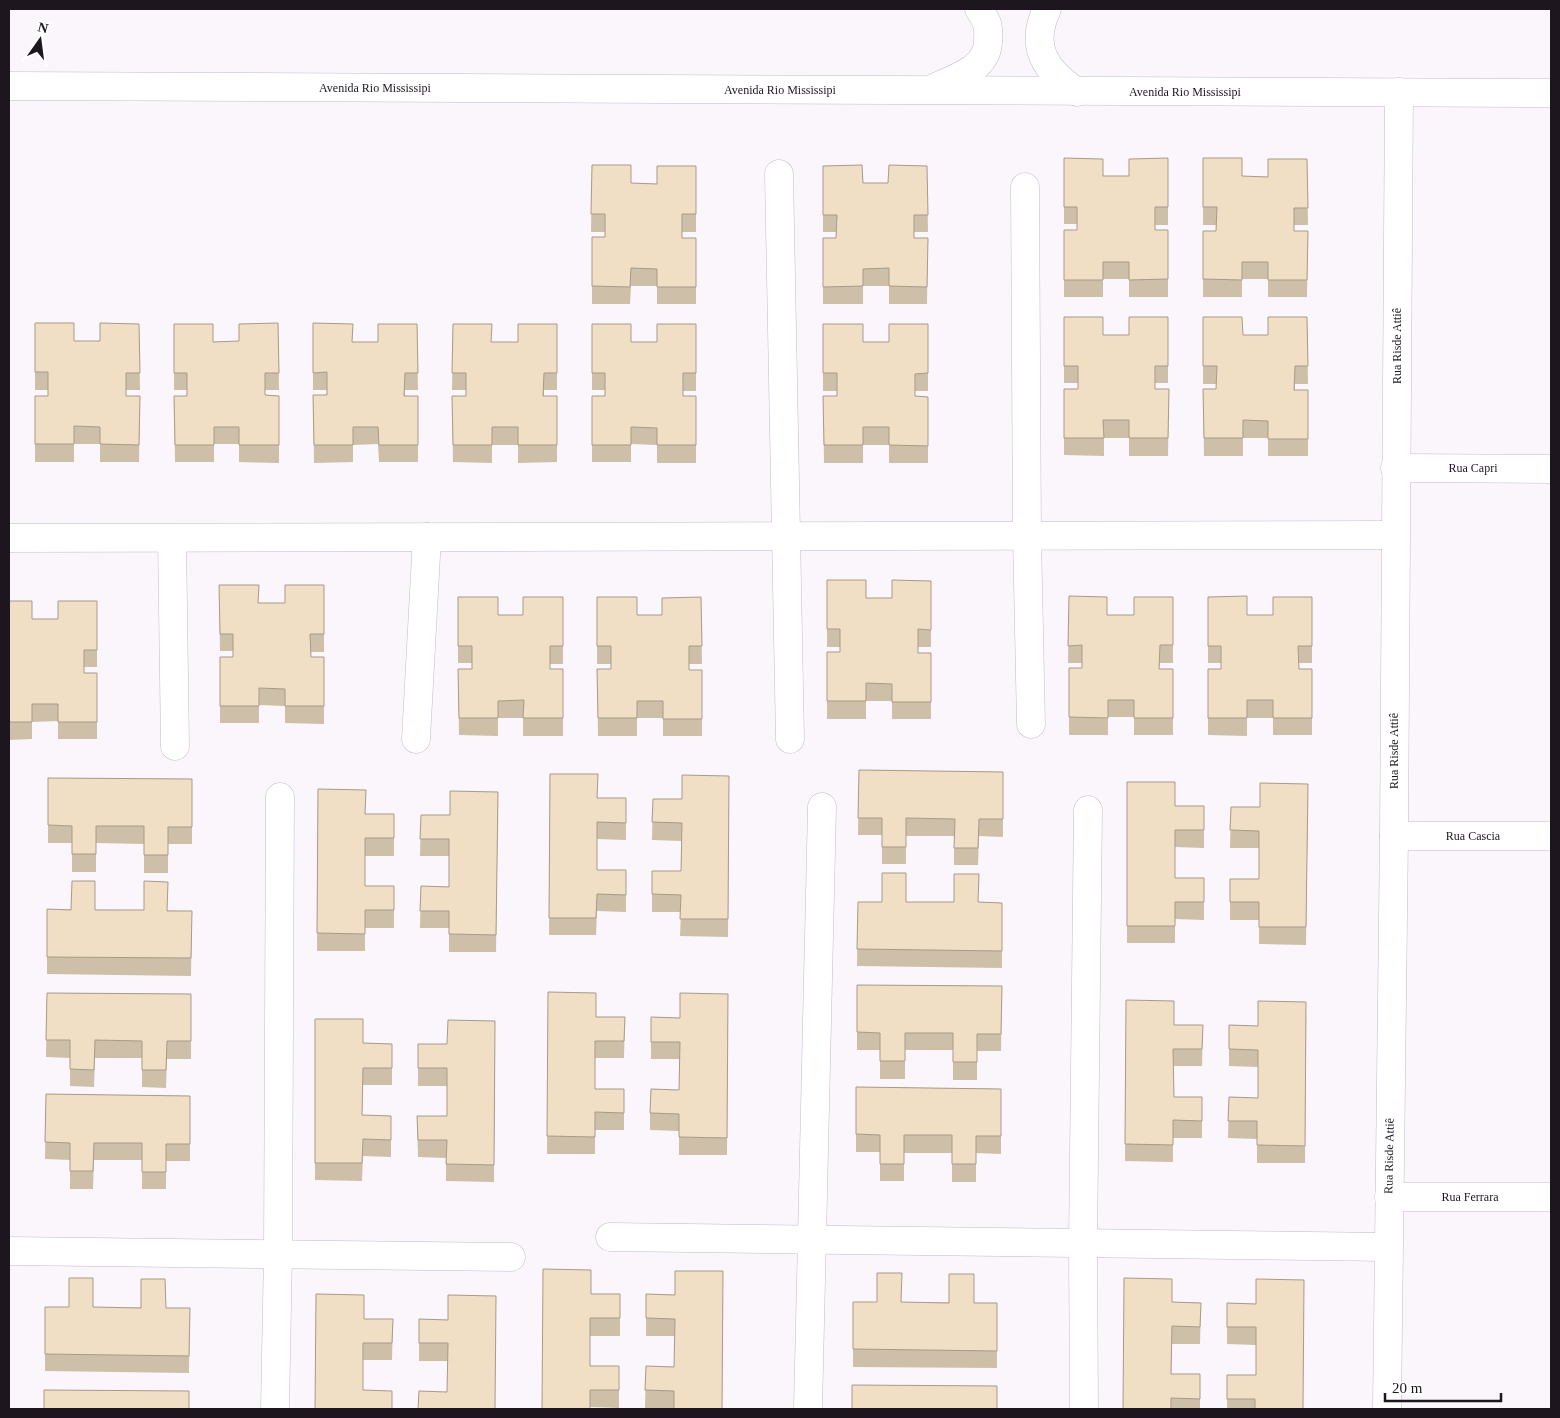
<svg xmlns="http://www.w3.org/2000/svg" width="1560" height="1418" font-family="Georgia,serif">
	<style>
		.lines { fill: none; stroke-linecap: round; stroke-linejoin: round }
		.minor-casing { stroke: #c8b7cf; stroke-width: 29 }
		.secondary-casing { stroke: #c8b7cf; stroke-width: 29 }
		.minor { stroke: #fff; stroke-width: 28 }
		.secondary { stroke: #fff; stroke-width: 28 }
		.wall { fill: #cebfa9 }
		.building { fill: #f0dec5; stroke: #a89b8a }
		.labels { text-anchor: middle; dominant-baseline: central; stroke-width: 4; stroke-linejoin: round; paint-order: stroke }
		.street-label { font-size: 12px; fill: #1d161f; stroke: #fff }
	</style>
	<rect width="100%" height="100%" fill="#faf6fc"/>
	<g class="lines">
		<g class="minor-casing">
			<g id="minor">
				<polyline points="779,174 790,739"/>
				<polyline points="1025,187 1027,536 1031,724"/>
				<polyline points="1395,468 1551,469"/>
				<polyline points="9,538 1395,535"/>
				<polyline points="172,538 175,746"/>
				<polyline points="416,739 427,537"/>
				<polyline points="1394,836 1551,836"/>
				<polyline points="1389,1197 1551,1197"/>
				<polyline points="610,1237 1388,1247"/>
				<polyline points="9,1251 511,1257"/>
				<polyline points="275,1409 278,1254 280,797"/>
				<polyline points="808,1409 822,807"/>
				<polyline points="1084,1409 1083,1243 1088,810"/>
				<polyline points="1387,1409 1394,836 1399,92"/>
			</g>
		</g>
		<g class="secondary-casing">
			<g id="secondary">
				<path d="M1047,9C1029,47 1045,70 1077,92"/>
				<polyline points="9,86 1551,93"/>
				<path d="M934,88C955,78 987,69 988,42C989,25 988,23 979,9"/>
			</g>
		</g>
		<use href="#minor" class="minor"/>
		<use href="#secondary" class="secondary"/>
	</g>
	<g class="wall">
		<polygon points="1064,158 1103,176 1129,176 1168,158 1168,225 1155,225 1155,230 1168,230 1168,297 1129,297 1129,279 1103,279 1103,297 1064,297 1064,230 1077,230 1077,224 1064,224"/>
		<polygon points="1203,158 1242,176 1268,177 1307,159 1308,225 1294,225 1294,231 1308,231 1307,297 1268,297 1268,279 1242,279 1242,297 1203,297 1203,231 1216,231 1216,225 1203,225"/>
		<polygon points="592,165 631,183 657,184 696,166 696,232 682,232 682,238 696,238 696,304 657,304 657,286 631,286 630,304 592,304 592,237 605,237 605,232 591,232"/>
		<polygon points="823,166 863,183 888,183 927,166 928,232 914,232 914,238 928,238 927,304 889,304 889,286 863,286 863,304 823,304 823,238 836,238 837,232 823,232"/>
		<polygon points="1064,317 1103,335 1129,335 1168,317 1168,383 1155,383 1155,389 1169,389 1168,456 1129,456 1129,438 1104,438 1104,456 1064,455 1064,389 1078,389 1078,383 1064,383"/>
		<polygon points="1203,317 1243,335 1268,335 1307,317 1308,384 1295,384 1295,390 1308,390 1308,456 1268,456 1268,438 1243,438 1243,456 1204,456 1203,389 1216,389 1217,384 1203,384"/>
		<polygon points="35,323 74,341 100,341 139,324 140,390 126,390 126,396 140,396 139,462 100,462 100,444 74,444 74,462 35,462 35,396 48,396 48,390 35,390"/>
		<polygon points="278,323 279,390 265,390 265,395 279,396 279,463 239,462 239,444 214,444 214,462 175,462 174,396 187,396 187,390 174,390 174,324 213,342 239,341"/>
		<polygon points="313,323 353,342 378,342 417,324 418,390 405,390 405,396 418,396 418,462 379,462 378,444 353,445 353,462 314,463 313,395 327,395 327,390 313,390"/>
		<polygon points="453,324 492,342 518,342 557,324 557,390 544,390 544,396 557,396 557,462 518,463 518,445 492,445 492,463 453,462 452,396 466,396 466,390 452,390"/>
		<polygon points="592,324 631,342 657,342 696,324 696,391 683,391 683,396 696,396 696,463 657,463 657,445 631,444 631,462 592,462 592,396 605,396 605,390 592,390"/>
		<polygon points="823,324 863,342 889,342 928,324 928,391 915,391 915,396 928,397 928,463 889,463 889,445 863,445 863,463 824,463 823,396 837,396 837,391 823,391"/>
		<polygon points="827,580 866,598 892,598 931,581 931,647 918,647 918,653 931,653 931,719 892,719 892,701 866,701 866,719 827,719 827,652 840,652 840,647 827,647"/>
		<polygon points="219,585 259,603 285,603 324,585 324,652 311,652 311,657 324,657 324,724 285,723 285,706 259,705 259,723 220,723 220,657 233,657 233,651 220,651"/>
		<polygon points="1069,596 1107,615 1134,615 1173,597 1173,663 1160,663 1159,669 1173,669 1173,735 1134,735 1134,717 1108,717 1108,735 1069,735 1069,668 1082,668 1082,663 1068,663"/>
		<polygon points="458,597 498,615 523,615 563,597 563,664 550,664 550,669 563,669 563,736 523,736 523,718 498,718 498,736 459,735 458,669 472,669 472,663 458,663"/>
		<polygon points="597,597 637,615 662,615 701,597 702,664 689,664 689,670 702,670 702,736 663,736 663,718 637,718 637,736 598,736 597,669 611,669 611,664 597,664"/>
		<polygon points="1208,597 1247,615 1273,615 1312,597 1312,663 1299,663 1299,669 1312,669 1312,735 1273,735 1273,718 1247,718 1247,736 1208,735 1208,669 1221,669 1221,663 1208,663"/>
		<polygon points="9,601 32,619 58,619 97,601 97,667 84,667 84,673 97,673 97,739 58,739 58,721 32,722 32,739 9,740"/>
		<polygon points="859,770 1003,772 1003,837 979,836 978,865 954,865 954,836 906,836 906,864 882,864 882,835 858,835"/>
		<polygon points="550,774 598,798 626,798 626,840 597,839 597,870 626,870 626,912 597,911 596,935 549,935"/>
		<polygon points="729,776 728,937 680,936 681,912 652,912 652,871 681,871 682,841 652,840 653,799 682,799"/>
		<polygon points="48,778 192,779 192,844 168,844 168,873 144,873 144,844 96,843 96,872 72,872 72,843 48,843"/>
		<polygon points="1127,782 1175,806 1204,806 1204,848 1175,847 1175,878 1204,878 1204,920 1175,919 1175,943 1127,943"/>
		<polygon points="1308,784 1306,945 1259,944 1259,920 1230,920 1230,879 1259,879 1259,848 1230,848 1231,807 1260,807"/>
		<polygon points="318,789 366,814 394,814 394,856 365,856 365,886 394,886 394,928 365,928 365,951 317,951"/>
		<polygon points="498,792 496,952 449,952 449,928 420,928 421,886 449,887 449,856 420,856 421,815 450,815"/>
		<polygon points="858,902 1002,903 1002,968 857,966"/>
		<polygon points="47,909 192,911 191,976 47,974"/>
		<polygon points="857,985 1002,986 1001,1051 977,1051 977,1080 953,1080 953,1050 905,1050 905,1079 880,1079 880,1050 857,1050"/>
		<polygon points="548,992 596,1017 625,1017 624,1058 595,1058 595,1089 624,1089 624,1130 595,1130 595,1154 547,1154"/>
		<polygon points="47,993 191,994 191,1059 167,1059 166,1088 142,1087 142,1058 95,1058 94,1087 70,1086 70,1058 46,1057"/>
		<polygon points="728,994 727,1155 679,1155 679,1131 650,1130 650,1113 679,1090 680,1059 651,1059 651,1017 680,1018"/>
		<polygon points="1126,1000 1174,1025 1203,1025 1202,1066 1173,1066 1174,1097 1202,1097 1202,1138 1173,1138 1173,1162 1125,1161"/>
		<polygon points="1306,1002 1305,1163 1257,1163 1257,1139 1228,1138 1229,1097 1258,1098 1258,1067 1229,1066 1229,1025 1258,1026"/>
		<polygon points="315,1019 363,1043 392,1044 392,1085 363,1085 362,1115 391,1116 391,1157 363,1156 362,1181 315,1180"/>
		<polygon points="495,1021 494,1182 446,1181 446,1158 418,1157 417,1116 447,1116 447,1086 418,1086 418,1044 447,1044"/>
		<polygon points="856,1087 1001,1089 1001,1154 976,1153 976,1182 952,1182 952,1153 904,1153 904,1181 880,1181 880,1152 856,1152"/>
		<polygon points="46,1094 190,1096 190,1161 166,1161 166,1189 142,1189 142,1160 94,1160 93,1189 70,1189 70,1160 45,1159"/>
		<polygon points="675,1271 723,1271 722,1409 674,1409 674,1408 645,1408 646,1366 674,1367 675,1336 646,1336 646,1294 675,1295"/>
		<polygon points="591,1294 620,1294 620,1336 590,1336 590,1366 619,1366 619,1408 590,1407 542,1409"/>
		<polygon points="902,1302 997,1303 997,1368 853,1367 853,1349"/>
		<polygon points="1172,1302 1201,1303 1200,1344 1172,1344 1171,1374 1200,1374 1200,1409 1123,1409"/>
		<polygon points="1227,1303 1256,1304 1303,1409 1227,1409 1227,1375 1256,1375 1256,1345 1227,1344"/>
		<polygon points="45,1307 190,1308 189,1373 45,1371"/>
		<polygon points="364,1319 393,1319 392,1360 363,1360 363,1390 315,1409"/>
		<polygon points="419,1319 448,1320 495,1409 447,1392 448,1361 419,1361"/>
	</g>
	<g class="building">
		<polygon points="1064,158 1103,159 1103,176 1129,176 1129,159 1168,158 1168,207 1155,207 1155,230 1168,230 1168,279 1129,280 1129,262 1103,262 1103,280 1064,280 1064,230 1077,230 1077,207 1064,207"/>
		<polygon points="1203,158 1242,158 1242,176 1268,177 1268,159 1307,159 1308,208 1294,208 1294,231 1308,231 1307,280 1268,280 1268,262 1242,262 1242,280 1203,279 1203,231 1216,231 1217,207 1203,207"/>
		<polygon points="592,165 631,165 631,183 657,184 657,166 696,166 696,214 682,214 682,238 696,238 696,287 657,287 657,269 631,268 630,287 592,286 592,237 605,237 605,214 591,214"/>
		<polygon points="862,165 863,183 888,183 889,165 927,166 928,215 914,215 914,238 928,238 927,287 889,286 889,268 863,269 863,286 823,287 823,238 836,238 837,215 823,215 823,166"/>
		<polygon points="1064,317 1103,317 1103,335 1129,335 1129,317 1168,317 1168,366 1155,366 1155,389 1169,389 1168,438 1129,438 1129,420 1103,420 1104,438 1064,438 1064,389 1078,389 1078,366 1064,366"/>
		<polygon points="1203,317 1242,317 1243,335 1268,335 1268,317 1307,317 1308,366 1295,366 1294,390 1308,390 1308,439 1268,439 1268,421 1243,420 1243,438 1204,438 1203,389 1216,389 1217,366 1203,366"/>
		<polygon points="35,323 74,323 74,341 100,341 100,323 139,324 140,373 126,373 126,396 140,396 139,445 100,444 100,427 74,426 74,444 35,444 35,396 48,396 48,372 35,372"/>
		<polygon points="278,323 279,373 265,373 265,395 279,396 279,445 239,445 239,427 214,427 214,445 175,445 174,396 187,396 187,373 174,373 174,324 213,324 213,342 239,341 239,324"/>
		<polygon points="313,323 353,324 352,342 378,342 378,324 417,324 418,373 405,373 404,396 418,396 418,445 379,445 378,427 353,427 353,445 314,445 313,395 327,395 327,372 313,373"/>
		<polygon points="453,324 492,324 491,342 518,342 518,324 557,324 557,373 544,373 543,396 557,396 557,445 518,445 518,427 492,427 492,445 453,445 452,396 466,396 466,373 452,373"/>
		<polygon points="592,324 631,324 631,342 657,342 657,324 696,324 696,373 683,373 683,396 696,396 696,445 657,445 657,428 631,427 631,445 592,445 592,396 605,396 605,373 592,373"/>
		<polygon points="823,324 863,324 863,342 889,342 889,324 928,324 928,373 915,374 915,396 928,397 928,446 889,445 889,427 863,427 863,445 824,445 823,396 837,396 837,373 823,373"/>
		<polygon points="827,580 866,580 866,598 892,598 892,580 931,581 931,630 918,629 918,653 931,653 931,702 892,702 892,684 866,683 866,701 827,701 827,652 840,652 840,629 827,629"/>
		<polygon points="219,585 259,585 258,603 285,603 285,585 324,585 324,634 310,634 311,657 324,657 324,706 285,706 285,689 259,688 259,706 220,706 220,657 233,657 233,634 220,634"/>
		<polygon points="1069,596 1107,597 1107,615 1134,615 1134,597 1173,597 1173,645 1160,645 1159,669 1173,669 1173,718 1134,718 1134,700 1108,700 1108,718 1069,717 1069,668 1082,668 1082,645 1068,646"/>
		<polygon points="1247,596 1247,615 1273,615 1273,597 1312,597 1312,646 1298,646 1299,669 1312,669 1312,718 1273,718 1273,700 1247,700 1247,718 1208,718 1208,669 1221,669 1221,646 1208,646 1208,597"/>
		<polygon points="458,597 498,597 498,615 523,615 523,597 563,597 563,646 550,646 550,669 563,669 563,718 523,718 524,700 498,701 498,718 459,718 458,669 472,669 472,646 458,646"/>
		<polygon points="597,597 637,597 637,615 662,615 662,598 701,597 702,646 689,646 689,670 702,670 702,719 663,719 663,701 637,701 637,718 598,718 597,669 611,669 611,646 597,646"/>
		<polygon points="9,601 32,601 32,619 58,619 58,601 97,601 97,650 84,650 84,673 97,673 97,722 58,722 58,704 32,704 32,722 9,722"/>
		<polygon points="859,770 1003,772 1003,819 979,819 978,848 954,848 955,819 906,818 906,847 882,847 882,818 858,818"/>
		<polygon points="550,774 598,774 597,798 626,798 626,823 597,822 597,870 626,870 626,895 597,894 596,918 549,918"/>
		<polygon points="682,775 729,776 728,919 680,919 681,895 652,894 652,871 681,871 682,823 652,822 653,799 682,799"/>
		<polygon points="48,778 192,779 192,827 168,827 168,855 144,855 144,826 96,826 96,854 72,854 72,826 48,825"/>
		<polygon points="1127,782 1175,782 1175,806 1204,806 1204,830 1175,830 1175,878 1204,878 1204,902 1175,902 1175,926 1127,926"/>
		<polygon points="1260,783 1308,784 1306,927 1259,927 1259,902 1230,902 1230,879 1259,879 1259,831 1230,830 1231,807 1260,807"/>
		<polygon points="318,789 366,790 365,814 394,814 394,838 365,838 365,886 394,886 394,910 365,910 365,934 317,933"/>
		<polygon points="450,791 498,792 496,935 449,934 449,911 420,911 421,886 449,887 449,839 420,839 421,815 450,815"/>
		<polygon points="882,873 906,873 906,902 954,902 954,874 979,874 978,902 1002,903 1002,951 857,949 858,902 882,902"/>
		<polygon points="72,881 95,881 95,910 144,910 144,881 168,882 167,911 192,911 191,958 47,957 47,909 71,910"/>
		<polygon points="857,985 1002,986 1001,1034 977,1034 977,1062 953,1062 953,1033 905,1033 905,1061 880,1061 880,1033 857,1032"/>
		<polygon points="548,992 596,993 596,1017 625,1017 624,1041 595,1041 595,1089 624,1089 624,1113 595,1112 595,1137 547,1136"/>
		<polygon points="47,993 191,994 191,1041 167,1041 166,1070 142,1070 142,1041 95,1040 94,1070 70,1069 70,1040 46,1040"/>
		<polygon points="680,993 728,994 727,1138 679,1137 679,1114 650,1113 651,1089 679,1090 680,1042 651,1042 651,1017 680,1018"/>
		<polygon points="1126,1000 1174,1001 1174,1025 1203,1025 1202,1049 1173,1049 1174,1097 1202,1097 1202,1121 1173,1120 1173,1145 1125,1144"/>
		<polygon points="1258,1001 1306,1002 1305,1146 1257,1145 1257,1121 1228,1121 1229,1097 1258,1098 1258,1050 1229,1049 1229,1025 1258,1026"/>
		<polygon points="315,1019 363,1019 363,1043 392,1044 392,1068 363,1068 362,1115 391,1116 391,1140 363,1139 362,1163 315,1163"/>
		<polygon points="448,1020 495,1021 494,1165 446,1164 447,1140 418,1140 417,1116 447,1116 447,1068 418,1068 418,1044 447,1044"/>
		<polygon points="856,1087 1001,1089 1001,1136 976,1136 976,1164 952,1164 952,1135 904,1135 904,1164 880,1164 880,1135 856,1134"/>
		<polygon points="46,1094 190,1096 190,1144 166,1144 166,1172 142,1172 142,1143 94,1143 93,1171 70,1171 70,1143 45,1142"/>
		<polygon points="543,1269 591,1270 591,1294 620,1294 620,1318 590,1318 590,1366 619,1366 619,1390 590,1390 590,1409 542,1409"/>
		<polygon points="675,1271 723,1271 722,1409 674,1409 674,1391 645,1390 646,1366 674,1367 675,1319 646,1318 646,1294 675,1295"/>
		<polygon points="877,1273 902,1273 901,1302 949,1303 949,1274 974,1274 974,1303 997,1303 997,1351 853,1349 853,1302 877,1302"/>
		<polygon points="69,1278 93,1278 93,1307 141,1308 141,1279 165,1279 166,1308 190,1308 189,1356 45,1354 45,1307 69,1307"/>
		<polygon points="1124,1278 1172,1279 1172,1302 1201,1303 1200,1327 1172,1326 1171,1374 1200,1374 1200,1399 1171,1398 1171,1409 1123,1409"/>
		<polygon points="1256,1279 1304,1280 1303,1409 1255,1409 1255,1399 1227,1399 1227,1375 1256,1375 1256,1327 1227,1327 1227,1303 1256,1304"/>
		<polygon points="316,1294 364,1295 364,1319 393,1319 392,1343 363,1343 363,1390 392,1391 392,1409 315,1409"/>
		<polygon points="448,1295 496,1296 495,1409 418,1409 419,1391 447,1392 448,1343 419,1343 419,1319 448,1320"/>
		<polygon points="852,1385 997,1386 997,1409 852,1409"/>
		<polygon points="44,1390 189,1391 189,1409 44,1409"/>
	</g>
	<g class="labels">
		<g class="street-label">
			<text x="375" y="88">Avenida Rio Mississipi</text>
			<text x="780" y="90">Avenida Rio Mississipi</text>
			<text x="1185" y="92">Avenida Rio Mississipi</text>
			<text transform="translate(1397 346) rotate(-90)">Rua Risde Attiê</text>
			<text x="1473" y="468">Rua Capri</text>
			<text transform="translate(1394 751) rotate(-90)">Rua Risde Attiê</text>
			<text x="1473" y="836">Rua Cascia</text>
			<text transform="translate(1389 1156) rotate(-89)">Rua Risde Attiê</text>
			<text x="1470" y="1197">Rua Ferrara</text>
		</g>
	</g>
	<rect width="1560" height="1418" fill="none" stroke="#1d161f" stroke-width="20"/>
	<g transform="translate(40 40) rotate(14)" stroke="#ffffff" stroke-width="4" paint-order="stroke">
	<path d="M0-4L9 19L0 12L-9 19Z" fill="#1d161f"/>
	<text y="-8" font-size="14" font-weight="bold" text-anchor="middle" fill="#1d161f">N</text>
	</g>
	<path d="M1385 1393v8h116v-8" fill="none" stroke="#1d161f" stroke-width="2.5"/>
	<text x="1392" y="1393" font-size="15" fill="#1d161f" stroke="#ffffff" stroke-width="4" paint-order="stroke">20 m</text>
</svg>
